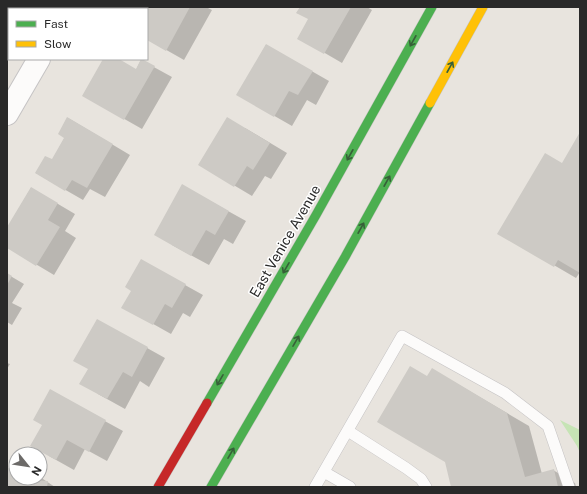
<svg xmlns="http://www.w3.org/2000/svg" width="587" height="494" font-family="'Public Sans',sans-serif">
	<style>
		.green { fill: #c6e4b5 }
		.shadow { fill: #0003 }
		.building { fill: #cdcac5 }
		.lines { fill: none; stroke-linecap: round; stroke-linejoin: round }
		.lane-casing { stroke: #c5c3c4; stroke-width: 12 }
		.street-casing { stroke: #c5c3c4; stroke-width: 24 }
		.fast-casing { stroke: #c4c3c0; stroke-width: 10 }
		.slow-casing { stroke: #c4c3c0; stroke-width: 10 }
		.jam-casing { stroke: #c4c3c0; stroke-width: 10 }
		.lane { stroke: #fcfbfa; stroke-width: 11 }
		.street { stroke: #fcfbfa; stroke-width: 22 }
		.fast { stroke: #4caf50; stroke-width: 9 }
		.slow { stroke: #ffc107; stroke-width: 9 }
		.jam { stroke: #c62828; stroke-width: 9 }
		.oneway { stroke: #375f39 }
		.labels { text-anchor: middle; dominant-baseline: central; stroke-width: 3; stroke-linejoin: round; paint-order: stroke }
		.street-label { font-size: 14px; fill: #292929; stroke: #fff }
	</style>
	<rect width="100%" height="100%" fill="#e8e4de"/>
	<polygon class="green" points="560,420 580,430 580,453 577,446"/>
	<g class="shadow">
		<polygon points="7,7 28,7 27,9 9,9 9,38 7,41"/>
		<polygon points="137,7 206,7 212,10 184,60 147,39 147,9 136,9"/>
		<polygon points="301,7 367,7 372,10 342,63 299,38 309,19"/>
		<polygon points="266,45 329,81 316,105 307,100 292,126 238,95"/>
		<polygon points="104,59 117,59 136,70 141,60 172,77 142,129 84,96"/>
		<polygon points="68,118 130,155 105,197 90,189 83,200 36,173 52,161 65,137"/>
		<polygon points="245,128 287,153 271,179 265,176 252,196 200,165"/>
		<polygon points="580,134 580,272 576,278 499,233 563,164"/>
		<polygon points="183,186 246,221 233,244 224,239 209,265 172,245"/>
		<polygon points="31,188 75,214 65,231 76,238 54,275 7,247 7,229"/>
		<polygon points="7,274 24,284 12,303 22,308 12,325 7,322"/>
		<polygon points="185,285 203,295 190,317 183,313 171,334 139,316 132,290"/>
		<polygon points="97,320 165,358 149,387 140,381 125,409 98,394 89,369"/>
		<polygon points="7,363 10,364 7,369"/>
		<polygon points="427,377 454,382 529,426 542,474 553,470 575,483 576,487 452,487"/>
		<polygon points="50,391 123,431 107,461 85,449 74,470 49,456 43,425"/>
		<polygon points="7,469 16,470 16,478 40,478 40,477 55,487 7,487"/>
	</g>
	<g class="building">
		<polygon points="136,7 190,7 166,51 147,40 147,9 135,9"/>
		<polygon points="300,7 351,7 324,54 297,39 308,19 296,13"/>
		<polygon points="266,44 313,71 298,95 289,91 274,117 236,95"/>
		<polygon points="103,59 119,59 136,69 141,59 142,59 155,66 124,120 82,96"/>
		<polygon points="67,117 113,144 87,188 72,180 65,191 35,173 45,156 52,159 64,138 58,134"/>
		<polygon points="227,117 270,143 253,170 247,166 234,187 198,165"/>
		<polygon points="580,132 580,273 558,260 554,267 497,234 545,153 562,163"/>
		<polygon points="182,184 229,211 215,235 206,230 191,256 154,235"/>
		<polygon points="31,187 58,203 48,220 60,227 36,266 7,248 7,227"/>
		<polygon points="141,259 186,284 172,308 165,304 153,325 121,308 131,291 125,287"/>
		<polygon points="7,273 12,276 7,285"/>
		<polygon points="97,319 148,347 132,377 123,372 107,399 79,384 88,369 73,361"/>
		<polygon points="410,366 427,376 432,368 507,413 525,477 554,469 558,487 451,487 445,462 377,422"/>
		<polygon points="50,389 106,420 89,452 67,440 56,460 30,446 42,425 33,420"/>
		<polygon points="7,468 16,469 16,478 29,478 29,480 48,481 47,487 7,487"/>
	</g>
	<g class="lines">
		<g class="lane-casing">
			<g id="lane">
				<polyline points="348,431 406,468 421,479 426,487"/>
				<polyline points="324,472 350,487"/>
				<polyline points="315,487 402,336 505,393 548,426 569,487"/>
			</g>
		</g>
		<g class="street-casing">
			<g id="street">
				<polyline points="69,9 70,7"/>
				<polyline points="7,114 39,59"/>
			</g>
		</g>
		<g class="fast-casing">
			<g id="fast">
				<polyline points="207,403 316,215 432,7"/>
				<polyline points="211,487 345,257 430,103"/>
			</g>
		</g>
		<g class="slow-casing">
			<polyline id="slow" points="430,103 483,7"/>
		</g>
		<g class="jam-casing">
			<polyline id="jam" points="158,487 207,403"/>
		</g>
		<use href="#lane" class="lane"/>
		<use href="#street" class="street"/>
		<use href="#fast" class="fast"/>
		<use href="#slow" class="slow"/>
		<use href="#jam" class="jam"/>
	</g>
	<defs><path id="oneway-shaft" d="M-6 0H5M1.5-3L5.5 0L1.5 3" fill="none" stroke-width="1.6" stroke-linecap="round" stroke-linejoin="round"/></defs>
	<g class="oneway">
		<use href="#oneway-shaft" transform="translate(413 41) rotate(119)"/>
		<use href="#oneway-shaft" transform="translate(450 67) rotate(-61)"/>
		<use href="#oneway-shaft" transform="translate(350 155) rotate(119)"/>
		<use href="#oneway-shaft" transform="translate(387 181) rotate(-61)"/>
		<use href="#oneway-shaft" transform="translate(361 228) rotate(-61)"/>
		<use href="#oneway-shaft" transform="translate(286 268) rotate(120)"/>
		<use href="#oneway-shaft" transform="translate(296 341) rotate(-60)"/>
		<use href="#oneway-shaft" transform="translate(220 380) rotate(120)"/>
		<use href="#oneway-shaft" transform="translate(231 453) rotate(-60)"/>
	</g>
	<g class="labels">
		<g class="street-label">
			<text transform="translate(285 241) rotate(-60)">East Venice Avenue</text>
		</g>
	</g>
	<rect width="587" height="494" fill="none" stroke="#292929" stroke-width="16"/>
	<rect x="8" y="8" width="140" height="52" fill="#ffffff" stroke="#a9a9a9"/>
	<rect x="16" y="21" width="20" height="6" fill="#4caf50" stroke="#a9a9a9"/>
	<text x="44" y="28" font-size="12" fill="#292929">Fast</text>
	<rect x="16" y="41" width="20" height="6" fill="#ffc107" stroke="#a9a9a9"/>
	<text x="44" y="48" font-size="12" fill="#292929">Slow</text>
	<g transform="translate(28 466) rotate(120)"><circle r="19" fill="#ffffff" stroke="#a9a9a9"/>
	<path d="M0-3L7 15L0 10L-7 15Z" fill="#6c6a68"/>
	<text y="-6" font-size="11" font-weight="bold" text-anchor="middle" fill="#292929">N</text>
	</g>
</svg>
